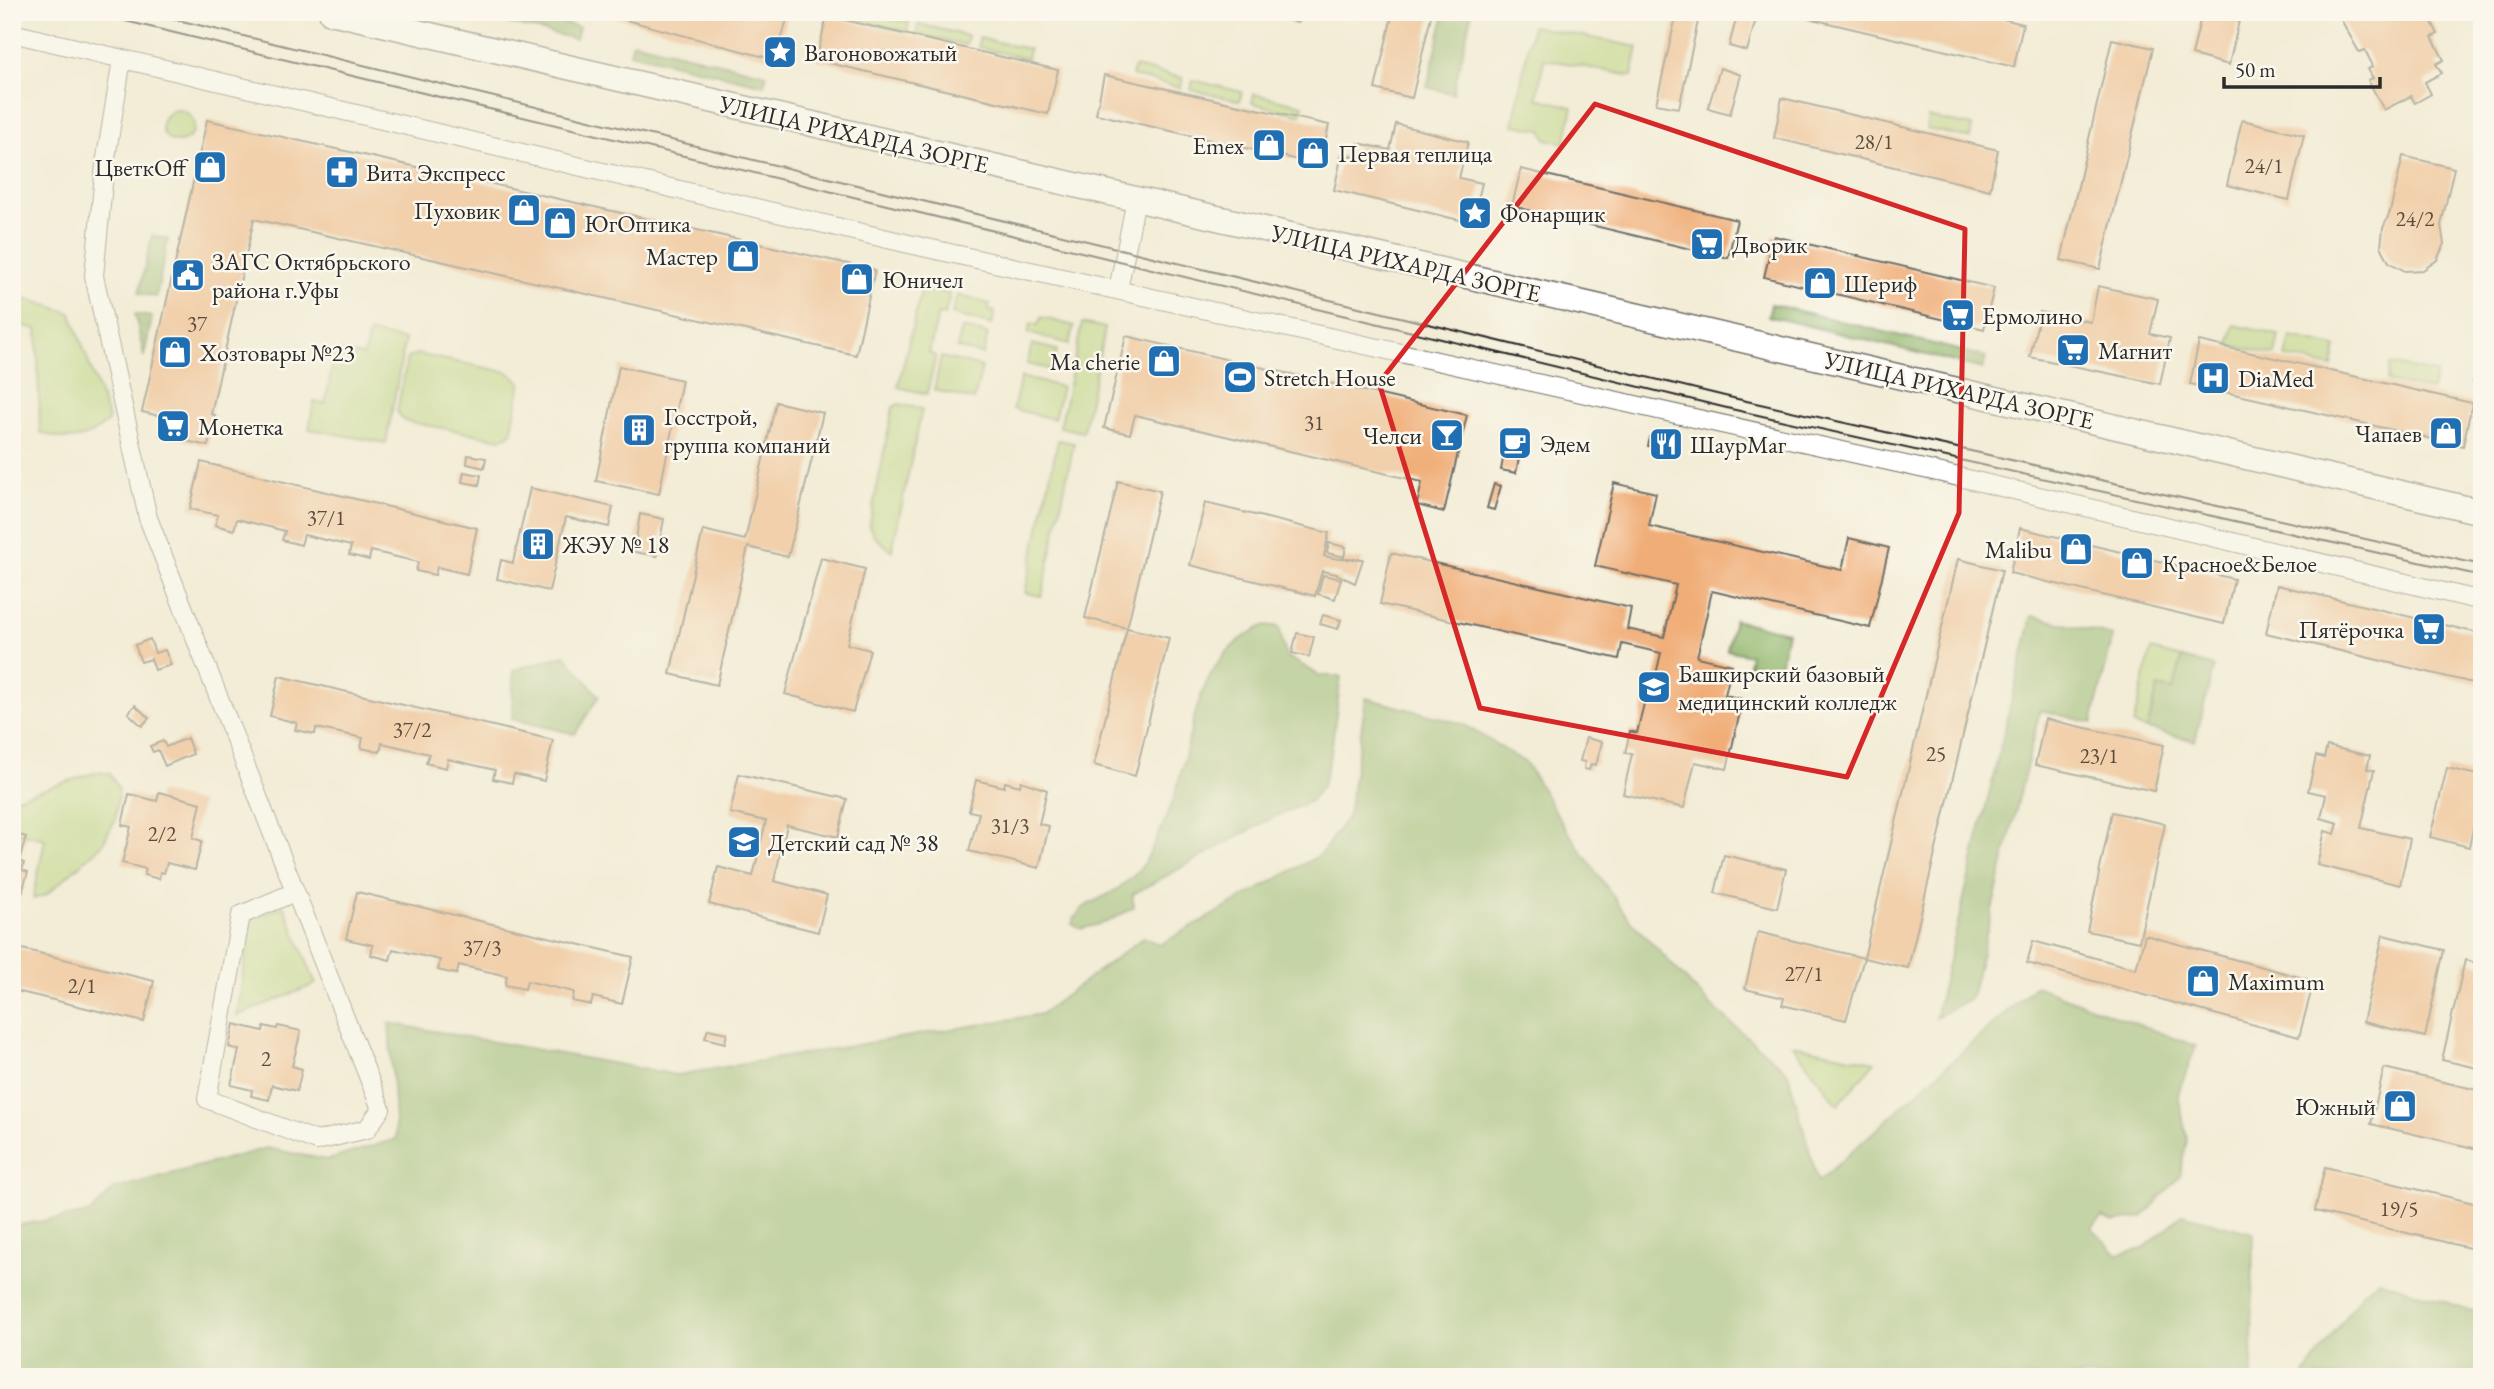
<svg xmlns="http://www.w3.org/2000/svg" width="2494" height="1389" font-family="'EB Garamond',serif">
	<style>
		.green { fill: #b4d37a; stroke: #707f52; stroke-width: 2 }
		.forest { fill: #8fb56a; stroke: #5d704a; stroke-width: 2 }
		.building { fill: #f0ad77 }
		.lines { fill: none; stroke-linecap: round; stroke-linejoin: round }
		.minor-casing { stroke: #716f67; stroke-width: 20 }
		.secondary-casing { stroke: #716f67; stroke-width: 27 }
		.minor { stroke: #fff; stroke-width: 18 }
		.secondary { stroke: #fff; stroke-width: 24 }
		.tram { stroke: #2b2b2b; stroke-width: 2 }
		.marked { fill: none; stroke: #d62828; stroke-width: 5; stroke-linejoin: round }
		.labels { text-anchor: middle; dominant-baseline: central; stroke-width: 5; stroke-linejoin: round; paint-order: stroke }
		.number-label { font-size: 21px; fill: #5c4c3e }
		.poi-label { font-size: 24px; fill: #2b2b2b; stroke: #fbf7ec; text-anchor: start }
		.street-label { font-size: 24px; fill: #2b2b2b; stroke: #fbf7ec }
	</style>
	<rect width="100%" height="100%" fill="#fbf7ec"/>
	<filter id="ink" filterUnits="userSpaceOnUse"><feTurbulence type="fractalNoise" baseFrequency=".0143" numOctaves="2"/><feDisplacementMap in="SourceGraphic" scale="14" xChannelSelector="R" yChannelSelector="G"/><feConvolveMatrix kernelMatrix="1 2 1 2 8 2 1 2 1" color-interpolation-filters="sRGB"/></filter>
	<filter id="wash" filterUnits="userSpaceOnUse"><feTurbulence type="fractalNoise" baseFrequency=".00686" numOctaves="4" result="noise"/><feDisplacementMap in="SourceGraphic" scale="28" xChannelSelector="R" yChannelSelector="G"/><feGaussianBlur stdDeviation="1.57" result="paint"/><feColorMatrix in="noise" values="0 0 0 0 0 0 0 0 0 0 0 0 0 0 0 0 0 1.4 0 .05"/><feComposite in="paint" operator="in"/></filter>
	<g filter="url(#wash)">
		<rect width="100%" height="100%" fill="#f3edd7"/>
		<g class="green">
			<polygon points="860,12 909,22 907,32 858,20"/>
			<polygon points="919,24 968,36 966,45 916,34"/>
			<polygon points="1532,26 1638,47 1632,76 1544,59 1537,98 1573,107 1565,143 1546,139 1542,130 1513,125"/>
			<polygon points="979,38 1029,49 1027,59 978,47"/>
			<polygon points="1134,67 1183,78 1181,88 1132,76"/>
			<polygon points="1193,80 1242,92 1240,101 1191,90"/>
			<polygon points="1254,94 1303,105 1301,115 1252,103"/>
			<circle cx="178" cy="126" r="16"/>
			<polygon points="1928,117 1972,126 1970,138 1926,129"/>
			<polygon points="922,287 950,294 945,315 938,314 929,353 936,356 927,394 898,387"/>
			<path d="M12,294L71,313L109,420C88,442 68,443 40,432L37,329L12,323Z"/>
			<polygon points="957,295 990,304 988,310 995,312 992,325 952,314"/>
			<polygon points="1041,317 1074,326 1069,344 1028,333 1031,323 1038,325"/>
			<polygon points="1082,323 1105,328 1083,432 1060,427"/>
			<polygon points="2234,325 2279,335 2275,355 2229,345"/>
			<polygon points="962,328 988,334 983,355 957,348"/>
			<polygon points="369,333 405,340 386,443 309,429 314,402 325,404 335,351 364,356"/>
			<polygon points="2291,337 2336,347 2332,367 2286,357"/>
			<polygon points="1032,344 1057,350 1053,370 1027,364"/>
			<polygon points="417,354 507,372 521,382 511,434 500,439 405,421 397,412 407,358"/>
			<polygon points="941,357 982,367 974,400 934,390"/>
			<polygon points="2390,364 2436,373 2432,391 2387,381"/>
			<polygon points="1021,377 1062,387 1054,419 1013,409"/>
			<polygon points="899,404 922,409 892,551 875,537 869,527 893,407"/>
			<polygon points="1058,440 1074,443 1042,596 1025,593"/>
			<polygon points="2151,650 2182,658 2173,691 2158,687 2147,729 2133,725"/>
			<polygon points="97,772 110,774 119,789 115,820 102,845 46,895 33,899 45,839 12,832 12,799"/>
			<polygon points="284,906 316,984 237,1016 251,919"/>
			<polygon points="1793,1045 1875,1062 1838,1105"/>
		</g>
		<g class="forest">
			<polygon points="460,12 517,12 579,27 576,39"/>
			<polygon points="1445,12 1472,12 1453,94 1427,87"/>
			<polygon points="633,42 767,74 764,85 630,53"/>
			<polygon points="152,235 168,239 156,297 139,293"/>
			<polygon points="1771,304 1986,357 1983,369 1768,316"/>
			<polygon points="135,314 152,317 144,357"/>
			<polygon points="2032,616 2113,636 2092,723 2040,710 1971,998 1935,1018"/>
			<polygon points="1734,620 1787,632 1779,671 1748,665 1750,655 1727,650"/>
			<path d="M1266,625L1279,627L1286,656L1321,676H1341L1331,752L1323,785L1311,801L1268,820L1133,894V908L1107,922L1081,929L1072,924C1079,906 1091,903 1107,895C1117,890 1134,877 1141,868C1148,858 1166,819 1171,806C1196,739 1188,658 1266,625Z"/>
			<polygon points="565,655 599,696 575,734 512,719 513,670"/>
			<polygon points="2182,658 2214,667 2195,741 2147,729 2158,687 2173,690"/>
			<polygon points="1366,698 1463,724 1526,763 1564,826 1629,919 1710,1005 1788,1072 1818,1182 2035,986 2196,1046 2178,1094 2187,1140 2180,1176 2143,1217 2114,1222 2102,1217 2092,1228 2117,1255 2143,1249 2183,1214 2253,1233 2252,1377 12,1377 12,1226 90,1213 114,1189 267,1148 328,1160 396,1139 389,1023 677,1075 1041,1014 1144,937 1159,945 1321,854 1348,815"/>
			<polygon points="2379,1280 2482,1314 2482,1377 2303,1377 2362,1293"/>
		</g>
		<g id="blocks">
			<g class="building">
				<polygon points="612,12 766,12 787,19 776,60 611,16"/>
				<polygon points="1257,12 1301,12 1298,23"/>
				<polygon points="1393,12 1432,12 1412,98 1375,89"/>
				<polygon points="1677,12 1700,12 1679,108 1656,104"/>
				<polygon points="1738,12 1758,12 1747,51 1729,46"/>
				<polygon points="1800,12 1974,12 2023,24 2014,67 1799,16"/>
				<polygon points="2202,12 2241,12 2229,65 2192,55"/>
				<polygon points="2341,12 2418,12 2419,14 2427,12 2438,34 2432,37 2444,60 2436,64 2442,73 2425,82 2431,94 2415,103 2411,96 2384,110 2368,80 2373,78 2368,69 2373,66 2365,50 2359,52 2338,14"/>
				<polygon points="827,16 1058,70 1048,114 816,60"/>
				<polygon points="2112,39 2153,48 2100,269 2061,260"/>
				<polygon points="1720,68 1741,75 1730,114 1708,108"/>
				<polygon points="1104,75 1329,125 1320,165 1096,114"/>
				<polygon points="1782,98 1998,150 1990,190 1774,138"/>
				<polygon points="207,120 875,270 856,355 254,219 211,414 215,415 208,446 160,435 164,417 142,412"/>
				<polygon points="2242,120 2304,135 2289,200 2227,185"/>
				<polygon points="1396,124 1468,142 1459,178 1482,183 1472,223 1334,190 1342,154 1355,157 1358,143 1390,150"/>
				<polygon points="2403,156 2454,168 2441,225 2444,244 2437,260 2423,270 2405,271 2389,262 2381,246 2383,228 2390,212"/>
				<polygon points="1521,169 1737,220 1728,258 1512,206"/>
				<polygon points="1774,236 1994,288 1984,329 1764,277"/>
				<polygon points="2098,286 2158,299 2150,334 2170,338 2160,384 2030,357 2040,312 2091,322"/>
				<polygon points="1126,336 1467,415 1444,512 1417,505 1422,482 1135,415 1130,434 1104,428"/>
				<polygon points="2199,341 2472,403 2463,446 2190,384"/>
				<polygon points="2481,350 2482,350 2482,385 2473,383"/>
				<polygon points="619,366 682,380 659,494 596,481"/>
				<polygon points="776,402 823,413 788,557 748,547 717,685 670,674 703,530 745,540"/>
				<polygon points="1650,437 1673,442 1671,450 1648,446"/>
				<polygon points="1507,438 1522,442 1516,473 1501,470"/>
				<polygon points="468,455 486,458 484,468 467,464"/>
				<polygon points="201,462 477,528 467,574 437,567 435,575 416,571 418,562 371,551 369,560 358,557 349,555 351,546 304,535 301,545 282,540 285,531 237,519 234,530 215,525 218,515 190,509"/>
				<polygon points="464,472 481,475 479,485 462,482"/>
				<polygon points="1118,481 1160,491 1127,628 1169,638 1135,776 1094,765 1127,628 1085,618"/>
				<polygon points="1614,483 1656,493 1649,526 1842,570 1849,538 1889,548 1870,628 1712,591 1697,657 1732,665 1725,695 1743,699 1727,769 1695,762 1684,808 1623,794 1632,754 1625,753 1630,731 1637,733 1646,695 1651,696 1661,653 1622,644 1619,659 1380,604 1391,553 1631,608 1627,629 1664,637 1676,585 1595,566"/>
				<polygon points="1494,484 1501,486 1494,510 1487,508"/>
				<polygon points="530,488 613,507 609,527 566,517 549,591 497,579 501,560 513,563"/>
				<polygon points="1205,503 1329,533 1324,556 1338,559 1363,559 1355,583 1336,574 1322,571 1315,596 1190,565"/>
				<polygon points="640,514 664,519 657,556 634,552"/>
				<polygon points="2020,528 2234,579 2224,624 2010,573"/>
				<polygon points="1329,543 1346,547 1344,557 1327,553"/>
				<polygon points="821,558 865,569 847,644 870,650 853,712 785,694"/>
				<polygon points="1958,559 2002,570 1908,968 1864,958"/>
				<polygon points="1323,575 1341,579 1335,599 1318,594"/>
				<polygon points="2277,585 2482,634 2481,685 2266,633"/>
				<polygon points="1323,615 1341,620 1338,629 1320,624"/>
				<polygon points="1297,633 1314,637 1309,657 1292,653"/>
				<polygon points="150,639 155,653 165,650 171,665 155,670 151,659 141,662 135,645"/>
				<polygon points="279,676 553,740 544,781 514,774 512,783 493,779 495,770 448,759 446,768 426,763 429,754 382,743 380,752 361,748 363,738 316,728 315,734 295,730 297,723 270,716"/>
				<polygon points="135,705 149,718 142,726 128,713"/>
				<polygon points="2045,719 2164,745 2154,791 2035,765"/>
				<polygon points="187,738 193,754 165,766 158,750 153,752 150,746 163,741 166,747"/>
				<polygon points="1586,738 1602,742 1596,765 1591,764 1589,770 1584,769 1585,762 1580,761"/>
				<polygon points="2327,746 2370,756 2367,769 2374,770 2361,828 2410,839 2400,885 2317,865 2325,831 2335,834 2338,823 2321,818 2326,795 2308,791 2316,756 2324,758"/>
				<polygon points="2447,768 2482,776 2482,820 2475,819 2469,847 2430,837"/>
				<polygon points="739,774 847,799 838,837 787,825 774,881 827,895 818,932 709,904 718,867 753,876 766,821 730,813"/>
				<polygon points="976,780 1004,787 1005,782 1020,786 1021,781 1047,790 1039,824 1049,826 1039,868 969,851 979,813 969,811"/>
				<polygon points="159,792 201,803 193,838 202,841 195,870 167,863 164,873 160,872 159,879 144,875 146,869 122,863 131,827 122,825 129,794 157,801"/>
				<polygon points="2112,812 2165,824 2139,942 2087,931"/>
				<polygon points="12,833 26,837 19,861 24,863 22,870 28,872 21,896 12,893"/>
				<polygon points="1724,855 1786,869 1777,908 1715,893"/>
				<polygon points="357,892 633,957 622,1004 593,997 591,1005 572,1001 574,992 527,981 525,989 505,985 507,976 459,965 457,974 446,972 438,970 440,960 393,949 390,960 371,955 373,945 346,939"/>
				<polygon points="1758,932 1864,958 1846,1020 1782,1005 1784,998 1745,989"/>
				<polygon points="2145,935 2314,981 2299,1037 2027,963 2033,941 2136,969"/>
				<polygon points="2383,935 2444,950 2425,1037 2363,1022"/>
				<polygon points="18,948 154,981 144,1022 12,990 12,974"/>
				<polygon points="2465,960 2482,964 2482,1069 2442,1060"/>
				<polygon points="234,1024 263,1031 264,1026 277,1029 278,1026 301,1031 292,1066 302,1069 297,1091 272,1085 269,1100 251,1096 252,1090 231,1085 239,1050 229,1047"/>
				<polygon points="708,1029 727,1033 725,1043 705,1038"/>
				<polygon points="2384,1068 2482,1091 2482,1150 2371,1124"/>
				<polygon points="2325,1167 2482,1205 2482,1251 2315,1211"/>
			</g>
		</g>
	</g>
	<g filter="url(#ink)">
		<use href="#blocks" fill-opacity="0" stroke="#716f67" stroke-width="2"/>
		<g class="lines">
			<g class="minor-casing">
				<g id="minor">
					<polyline points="12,33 909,244 1942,473 2482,601"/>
					<polyline points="122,59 105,164 94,276 148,518 381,1109 367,1129 317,1141 207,1099 241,915 295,892"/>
					<polyline points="1118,290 1136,199"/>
				</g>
			</g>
			<g class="secondary-casing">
				<polyline id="secondary" points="331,12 2482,512"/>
			</g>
			<use href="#minor" class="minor"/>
			<use href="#secondary" class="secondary"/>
			<g class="tram">
				<polyline points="88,12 1731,409 2482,576"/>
				<polyline points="145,12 1733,398 2482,565"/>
			</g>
		</g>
	</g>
	<path d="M0 0H2494V1389H0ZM1595,104L1965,229L1959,513L1847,777L1480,708L1379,383Z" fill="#f3edd7" fill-opacity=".55" fill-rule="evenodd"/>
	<path class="marked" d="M1595,104L1965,229L1959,513L1847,777L1480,708L1379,383Z"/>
	<defs>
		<g id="sight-square" transform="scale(1.75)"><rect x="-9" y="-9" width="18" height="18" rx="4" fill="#1f6fb2" stroke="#fbf7ec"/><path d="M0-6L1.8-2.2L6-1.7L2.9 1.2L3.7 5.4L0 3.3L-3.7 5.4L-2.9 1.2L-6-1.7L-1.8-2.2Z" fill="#fff"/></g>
		<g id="shop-square" transform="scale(1.75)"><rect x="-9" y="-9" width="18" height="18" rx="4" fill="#1f6fb2" stroke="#fbf7ec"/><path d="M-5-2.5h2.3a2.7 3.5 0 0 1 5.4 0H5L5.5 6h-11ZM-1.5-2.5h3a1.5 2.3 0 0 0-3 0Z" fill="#fff"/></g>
		<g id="pharmacy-square" transform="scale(1.75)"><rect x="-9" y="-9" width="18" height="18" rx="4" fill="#1f6fb2" stroke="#fbf7ec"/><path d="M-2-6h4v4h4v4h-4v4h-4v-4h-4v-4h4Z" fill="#fff"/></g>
		<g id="supermarket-square" transform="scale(1.75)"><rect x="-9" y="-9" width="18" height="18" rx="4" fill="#1f6fb2" stroke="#fbf7ec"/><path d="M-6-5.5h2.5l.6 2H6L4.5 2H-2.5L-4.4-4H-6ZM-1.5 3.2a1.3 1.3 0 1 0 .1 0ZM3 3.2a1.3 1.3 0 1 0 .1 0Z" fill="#fff"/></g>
		<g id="civic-square" transform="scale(1.75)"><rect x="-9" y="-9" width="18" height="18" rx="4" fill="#1f6fb2" stroke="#fbf7ec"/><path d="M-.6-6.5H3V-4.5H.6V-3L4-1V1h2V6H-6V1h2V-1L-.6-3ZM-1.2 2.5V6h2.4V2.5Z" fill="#fff"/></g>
		<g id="stadium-square" transform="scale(1.75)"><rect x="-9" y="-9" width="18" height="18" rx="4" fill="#1f6fb2" stroke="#fbf7ec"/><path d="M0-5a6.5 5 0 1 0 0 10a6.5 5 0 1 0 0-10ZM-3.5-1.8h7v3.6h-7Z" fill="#fff"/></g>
		<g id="hospital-square" transform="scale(1.75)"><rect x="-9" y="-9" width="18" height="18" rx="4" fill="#1f6fb2" stroke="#fbf7ec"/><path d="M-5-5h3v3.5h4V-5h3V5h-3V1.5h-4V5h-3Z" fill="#fff"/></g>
		<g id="building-square" transform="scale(1.75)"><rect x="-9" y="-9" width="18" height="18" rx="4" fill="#1f6fb2" stroke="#fbf7ec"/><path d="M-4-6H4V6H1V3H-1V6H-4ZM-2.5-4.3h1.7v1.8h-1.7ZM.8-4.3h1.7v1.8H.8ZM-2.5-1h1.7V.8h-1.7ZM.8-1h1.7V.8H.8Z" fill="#fff"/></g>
		<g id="bar-square" transform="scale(1.75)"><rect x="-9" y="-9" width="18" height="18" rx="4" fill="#1f6fb2" stroke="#fbf7ec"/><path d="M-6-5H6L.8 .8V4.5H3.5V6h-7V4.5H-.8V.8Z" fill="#fff"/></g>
		<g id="cafe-square" transform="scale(1.75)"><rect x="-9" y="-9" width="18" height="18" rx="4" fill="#1f6fb2" stroke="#fbf7ec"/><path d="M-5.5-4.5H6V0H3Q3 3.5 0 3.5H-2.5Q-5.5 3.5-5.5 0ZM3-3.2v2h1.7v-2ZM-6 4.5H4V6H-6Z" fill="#fff"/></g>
		<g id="restaurant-square" transform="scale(1.75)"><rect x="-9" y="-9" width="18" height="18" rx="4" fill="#1f6fb2" stroke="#fbf7ec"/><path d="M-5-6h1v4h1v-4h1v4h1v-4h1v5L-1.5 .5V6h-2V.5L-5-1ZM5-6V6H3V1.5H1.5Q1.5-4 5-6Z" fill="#fff"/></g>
		<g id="university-square" transform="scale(1.75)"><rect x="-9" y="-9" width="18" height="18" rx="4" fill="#1f6fb2" stroke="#fbf7ec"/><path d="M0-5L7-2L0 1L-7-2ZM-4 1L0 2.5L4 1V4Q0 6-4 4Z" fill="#fff"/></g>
		<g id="school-square" transform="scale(1.75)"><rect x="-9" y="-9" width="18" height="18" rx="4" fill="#1f6fb2" stroke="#fbf7ec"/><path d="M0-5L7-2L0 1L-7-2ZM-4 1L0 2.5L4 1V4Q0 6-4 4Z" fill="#fff"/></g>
	</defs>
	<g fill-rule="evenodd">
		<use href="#sight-square" x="780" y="52"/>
		<use href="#shop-square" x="1269" y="145"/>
		<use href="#shop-square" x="1313" y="153"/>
		<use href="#shop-square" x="210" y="167"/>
		<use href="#pharmacy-square" x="342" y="172"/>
		<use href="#shop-square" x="524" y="210"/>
		<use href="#sight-square" x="1475" y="213"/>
		<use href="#shop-square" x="560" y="223"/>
		<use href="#supermarket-square" x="1707" y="244"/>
		<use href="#shop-square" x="743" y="256"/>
		<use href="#civic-square" x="188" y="275"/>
		<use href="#shop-square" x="857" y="279"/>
		<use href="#shop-square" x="1820" y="283"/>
		<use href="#supermarket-square" x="1958" y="315"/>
		<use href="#supermarket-square" x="2073" y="350"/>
		<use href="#shop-square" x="175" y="352"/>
		<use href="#shop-square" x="1164" y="361"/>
		<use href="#stadium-square" x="1240" y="377"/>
		<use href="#hospital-square" x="2213" y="378"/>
		<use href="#supermarket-square" x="173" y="426"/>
		<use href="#building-square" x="639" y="430"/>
		<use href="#shop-square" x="2446" y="433"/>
		<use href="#bar-square" x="1447" y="435"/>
		<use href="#cafe-square" x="1515" y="443"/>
		<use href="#restaurant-square" x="1666" y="444"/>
		<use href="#building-square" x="538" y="544"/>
		<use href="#shop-square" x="2076" y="549"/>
		<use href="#shop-square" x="2137" y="563"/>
		<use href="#supermarket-square" x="2429" y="629"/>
		<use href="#university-square" x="1654" y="687"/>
		<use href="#school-square" x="744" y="842"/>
		<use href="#shop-square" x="2203" y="981"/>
		<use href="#shop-square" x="2400" y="1106"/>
	</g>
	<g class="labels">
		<g class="number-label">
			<text x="1874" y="141">28/1</text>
			<text x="2264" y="165">24/1</text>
			<text x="2415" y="218">24/2</text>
			<text x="197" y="323">37</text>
			<text x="1314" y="422">31</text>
			<text x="326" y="517">37/1</text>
			<text x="412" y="729">37/2</text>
			<text x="1936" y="753">25</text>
			<text x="2099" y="755">23/1</text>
			<text x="1010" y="825">31/3</text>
			<text x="162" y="833">2/2</text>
			<text x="482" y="947">37/3</text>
			<text x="1804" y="973">27/1</text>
			<text x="82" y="985">2/1</text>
			<text x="266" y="1058">2</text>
			<text x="2399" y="1208">19/5</text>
		</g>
		<g class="poi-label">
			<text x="804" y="52">Вагоновожатый</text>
			<text x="1244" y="145" text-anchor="end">Emex</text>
			<text x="1338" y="153">Первая теплица</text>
			<text x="186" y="167" text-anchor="end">ЦветкOff</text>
			<text x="366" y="172">Вита Экспресс</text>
			<text x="500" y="210" text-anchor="end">Пуховик</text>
			<text x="1500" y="213">Фонарщик</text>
			<text x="584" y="223">ЮгОптика</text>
			<text x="1732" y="244">Дворик</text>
			<text x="718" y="256" text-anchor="end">Мастер</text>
			<text x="212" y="261">ЗАГС Октябрьского<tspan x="212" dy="28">района г.Уфы</tspan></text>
			<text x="882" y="279">Юничел</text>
			<text x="1844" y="283">Шериф</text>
			<text x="1982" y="315">Ермолино</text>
			<text x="2098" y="350">Магнит</text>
			<text x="200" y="352">Хозтовары №23</text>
			<text x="1140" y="361" text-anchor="end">Ma cherie</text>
			<text x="1264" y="377">Stretch House</text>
			<text x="2238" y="378">DiaMed</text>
			<text x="664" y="416">Госстрой,<tspan x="664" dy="28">группа компаний</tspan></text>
			<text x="198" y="426">Монетка</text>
			<text x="2422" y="433" text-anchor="end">Чапаев</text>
			<text x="1422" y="435" text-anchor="end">Челси</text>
			<text x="1540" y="443">Эдем</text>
			<text x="1690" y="444">ШаурМаг</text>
			<text x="562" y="544">ЖЭУ № 18</text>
			<text x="2052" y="549" text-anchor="end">Malibu</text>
			<text x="2162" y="563">Красное&amp;Белое</text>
			<text x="2404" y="629" text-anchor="end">Пятёрочка</text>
			<text x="1678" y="673">Башкирский базовый<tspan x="1678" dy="28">медицинский колледж</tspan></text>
			<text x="768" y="842">Детский сад № 38</text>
			<text x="2228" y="981">Maximum</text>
			<text x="2376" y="1106" text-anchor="end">Южный</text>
		</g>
		<g class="street-label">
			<text transform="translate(854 134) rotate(13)">УЛИЦА РИХАРДА ЗОРГЕ</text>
			<text transform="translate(1406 263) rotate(13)">УЛИЦА РИХАРДА ЗОРГЕ</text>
			<text transform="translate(1959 390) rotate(13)">УЛИЦА РИХАРДА ЗОРГЕ</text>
		</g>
	</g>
	<rect width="2494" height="1389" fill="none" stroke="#fbf7ec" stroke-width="42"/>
	<path d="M2224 77v10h156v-10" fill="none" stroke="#2b2b2b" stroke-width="3.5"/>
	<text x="2235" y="77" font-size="21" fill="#2b2b2b" stroke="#fbf7ec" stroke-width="5" paint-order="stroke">50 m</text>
</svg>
